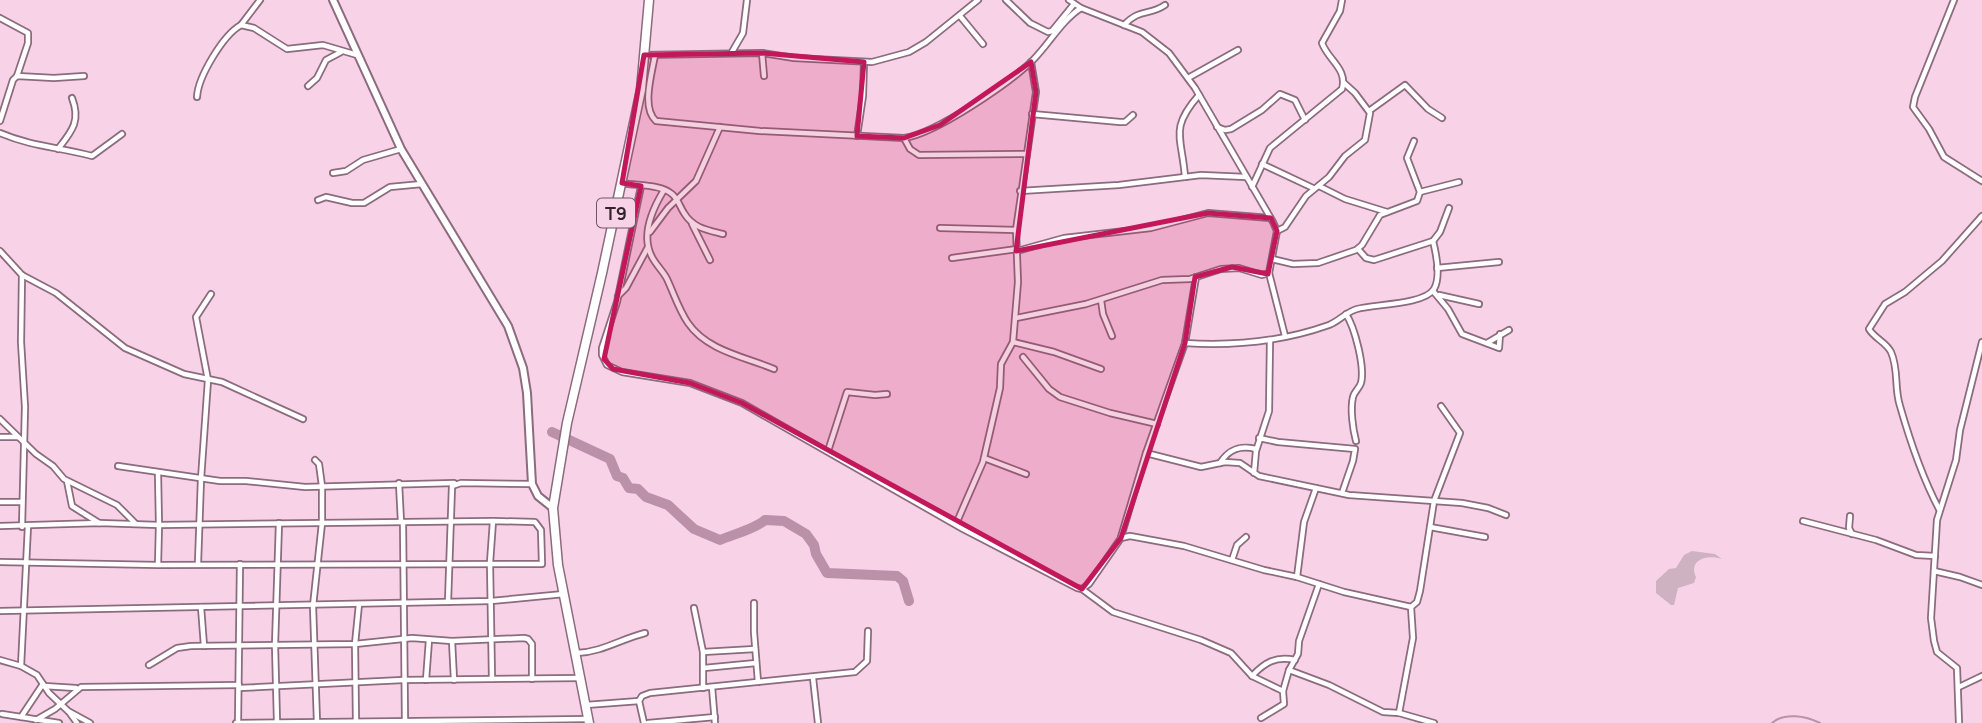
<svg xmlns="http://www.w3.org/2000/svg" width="1982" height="723" font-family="Manrope,sans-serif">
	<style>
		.green { fill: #cfb2c2 }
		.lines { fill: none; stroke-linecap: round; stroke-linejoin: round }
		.stream { stroke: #ba91a8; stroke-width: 2 }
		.river { stroke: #ba91a8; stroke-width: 10 }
		.street-casing { stroke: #8b6b7d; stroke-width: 8 }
		.secondary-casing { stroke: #8b6b7d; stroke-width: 10 }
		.highway-casing { stroke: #8b6b7d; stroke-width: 11 }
		.street { stroke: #fff; stroke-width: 4.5 }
		.secondary { stroke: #fff; stroke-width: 6 }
		.highway { stroke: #fff; stroke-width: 8 }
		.marked { fill: #c2185b; fill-opacity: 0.2; stroke: #c2185b; stroke-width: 5; stroke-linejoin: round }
		.labels { text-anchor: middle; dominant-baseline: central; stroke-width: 7; stroke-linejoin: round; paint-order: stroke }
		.shield { fill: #f8d3e8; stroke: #6c5863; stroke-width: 2 }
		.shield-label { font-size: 18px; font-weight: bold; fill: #30232a }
	</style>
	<rect width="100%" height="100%" fill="#f8d3e8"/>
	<path class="green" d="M1692,551L1715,554L1722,559C1708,554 1688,559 1696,577L1694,583L1678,588L1674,605H1671L1656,593V581L1669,569L1676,568L1684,555Z"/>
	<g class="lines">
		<path class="stream" d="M1772,723C1784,712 1806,716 1820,723"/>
		<path class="river" d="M552,432L610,459L617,476L623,478L629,488L638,489L646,497L668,505L694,529L720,540C734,534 755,529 765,520L784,521L806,534L814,545L816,554L827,573L897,576L903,581L909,601"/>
		<g class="street-casing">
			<g id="street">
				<polyline points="1006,0 1030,23 1048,32 1052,31 1074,4"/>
				<polyline points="1069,0 1081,8"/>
				<polyline points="1954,0 1915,97 1913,107 1929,129 1944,157 1982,181"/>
				<polyline points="960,16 983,44"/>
				<polyline points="0,18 28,33 28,43 17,76"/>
				<polyline points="241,25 260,0"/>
				<path d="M1124,25C1140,8 1149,16 1165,5"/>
				<polyline points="732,52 743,33 747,0"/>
				<polyline points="762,53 764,76"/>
				<polyline points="644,55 762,53 794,58 872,62 909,52 926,42 978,0"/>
				<path d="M655,55C652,73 641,108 656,121L760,131L904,138L910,149L919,155L1026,154"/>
				<polyline points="1188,78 1238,50"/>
				<polyline points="308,86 317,78 326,60 341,52"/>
				<path d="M197,97C198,77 223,35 241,25L254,28L287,49L323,45L357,55"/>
				<polyline points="1369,111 1405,85 1428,109 1442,118"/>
				<polyline points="1032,114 1120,122 1125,122 1133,115"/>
				<polyline points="0,121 13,80 17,76 54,78 84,76"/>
				<polyline points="1217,127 1225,130 1231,129 1262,110 1280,94 1295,100 1305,120"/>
				<path d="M0,133C33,147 59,147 92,156L122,134"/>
				<polyline points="857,136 863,96 864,62"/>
				<path d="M904,138C935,134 1010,83 1033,60C1049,44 1062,20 1081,8L1142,32L1169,53L1195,88L1273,222L1277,231L1269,273L1285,336"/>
				<path d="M58,149C72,131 81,121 72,98"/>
				<polyline points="1262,164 1313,188"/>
				<polyline points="333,173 346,171 363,160 401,149"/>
				<path d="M1185,177C1182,137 1169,129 1199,95"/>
				<path d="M622,183C637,186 660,184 672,194C678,199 680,207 684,213C693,228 707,230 723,234"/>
				<polyline points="641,186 617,302 602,348 602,355 607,365 622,372 690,383 742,403 963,529 1077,588 1082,589 1089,584 1121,538 1130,536 1184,546 1264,570 1297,577 1344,592 1411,607 1417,602 1420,591 1434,501 1460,433 1441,406"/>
				<polyline points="1319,186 1345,199 1387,212"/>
				<path d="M1252,187L1270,148L1342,89C1348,69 1328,60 1322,43L1340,11L1342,0"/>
				<path d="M664,190C653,208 640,235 652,257C656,265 663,271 667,279C674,294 679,310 688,323C707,351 746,357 774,369"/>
				<polyline points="1020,191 1119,185 1201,175 1246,177"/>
				<polyline points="1420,192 1459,182"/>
				<polyline points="318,200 326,197 352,203 364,203 390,187 422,184"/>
				<polyline points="692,224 710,260"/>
				<polyline points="940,228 1016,230"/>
				<polyline points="1277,231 1285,227 1306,196 1329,177 1345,156 1365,140 1370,113 1355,93 1344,83"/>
				<polyline points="650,232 668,208 696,181 720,127"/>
				<polyline points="1358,249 1366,258 1374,260 1433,241 1440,232 1449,208"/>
				<polyline points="0,251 22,275 56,293 125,348 184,374 222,382 303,419"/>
				<polyline points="1017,251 1064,238 1151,228 1208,213 1270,218"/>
				<polyline points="952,258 1017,249"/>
				<polyline points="1272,259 1293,264 1318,263 1356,250 1362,245 1380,215 1417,201 1420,192 1407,158 1414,141"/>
				<polyline points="1437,268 1499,262"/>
				<polyline points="1433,291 1448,309 1462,334 1499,348 1500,334"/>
				<polyline points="1439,295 1479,304"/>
				<polyline points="618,296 626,288 648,247"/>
				<polyline points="1101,300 1103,314 1112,336"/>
				<path d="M1346,314C1355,328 1365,367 1361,383C1359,389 1354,392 1353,397C1350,409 1353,430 1356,441"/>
				<polyline points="1016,318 1086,304 1162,280 1190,279 1221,269 1239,268 1262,275 1269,273"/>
				<polyline points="1013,342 1054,352 1101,369"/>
				<path d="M1185,343C1233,346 1284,341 1329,325C1339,321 1346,312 1357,309C1374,304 1424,305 1434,289C1441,277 1436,253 1433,241"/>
				<polyline points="1487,343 1509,330"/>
				<polyline points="1023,357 1049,389 1060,397 1110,413 1157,424"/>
				<polyline points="0,419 36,454 53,466 64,479 117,505 135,523"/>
				<polyline points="0,437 18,437"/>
				<polyline points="1259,438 1278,442 1355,449 1353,461 1342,493"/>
				<polyline points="828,451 847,392 875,395 887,394"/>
				<polyline points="1146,453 1201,467 1225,462 1240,463 1259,476 1349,495 1462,503 1488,508 1506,515"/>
				<polyline points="984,458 1026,474"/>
				<polyline points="315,460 319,464 322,486 322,523 313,606 317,722"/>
				<path d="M1220,463C1229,449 1240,445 1256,449"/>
				<polyline points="118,466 220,481 246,481 305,487 454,483"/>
				<polyline points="1254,473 1256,451 1269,411 1270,340"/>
				<polyline points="67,481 72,506 99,523"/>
				<polyline points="399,483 401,522"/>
				<polyline points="0,502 22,502"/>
				<path d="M1939,509C1922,477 1910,441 1900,406C1894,388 1899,370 1891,352C1886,342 1874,338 1869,329L1885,304L1905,292L1942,261L1982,216"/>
				<polyline points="1850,516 1849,528 1852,534"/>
				<polyline points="1803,521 1876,540 1916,555 1935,556"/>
				<polyline points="403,522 405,721"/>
				<polyline points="956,524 983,462 1000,388 1001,364 1013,342 1018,282 1016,230 1036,92 1031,62"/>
				<polyline points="0,526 100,523 159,525 158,473"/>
				<polyline points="22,527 25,407 21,342 22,275"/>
				<polyline points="1430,527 1485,537"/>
				<polyline points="1121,537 1146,453 1185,343 1196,277"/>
				<polyline points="1232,560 1237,545 1246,537"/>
				<polyline points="0,562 158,565 542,564 541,530 535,522 493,521 159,525 158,565"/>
				<polyline points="198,563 201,479 208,380 196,317 211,294"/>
				<polyline points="1934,571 1960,577 1982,585"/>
				<polyline points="1297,577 1304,522 1316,488"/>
				<polyline points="1082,589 1113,612 1201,640 1231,653 1252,676 1283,691"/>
				<polyline points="448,602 452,486 461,483 532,484"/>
				<polyline points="754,603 754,632 758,682"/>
				<polyline points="201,607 204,646"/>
				<polyline points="694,608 703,652 703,688"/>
				<polyline points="0,611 491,601 564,594"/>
				<polyline points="452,641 454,680"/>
				<polyline points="703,652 755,649"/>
				<path d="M577,653C602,652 621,639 645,633"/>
				<polyline points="0,660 21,666 37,675 49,693 68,711 90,723"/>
				<polyline points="149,665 177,648 191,646 355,644 412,638 452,641 524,638 528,639 532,644 532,679"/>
				<polyline points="21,666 28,526"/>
				<polyline points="704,668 756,663"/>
				<polyline points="1289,670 1329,685 1383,712 1399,713 1434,723"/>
				<path d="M1252,676C1265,662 1276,656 1295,660"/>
				<polyline points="813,678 818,723"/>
				<polyline points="492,679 490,563 493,521"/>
				<polyline points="426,680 429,640"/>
				<polyline points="44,686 76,688"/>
				<polyline points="712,687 715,723"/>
				<polyline points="1959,687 1982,676"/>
				<polyline points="239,688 403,680 580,678"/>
				<polyline points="586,705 639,701"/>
				<polyline points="69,712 77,723"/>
				<polyline points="1399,713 1413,638 1411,607"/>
				<polyline points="2,714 59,723"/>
				<polyline points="21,717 43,684"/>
				<polyline points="1261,718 1284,704 1283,691 1289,670 1298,654 1299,641 1319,584"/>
				<polyline points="36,720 55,709 81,687 239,685"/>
				<polyline points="277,722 275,645 279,523"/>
				<polyline points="356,722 355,644 359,604"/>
				<polyline points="236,723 588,719"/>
				<polyline points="238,723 240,564"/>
				<polyline points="644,723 639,701 642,696 650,693 855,672 867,661 868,631"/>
				<polyline points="648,723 715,717"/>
				<polyline points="1959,723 1957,668 1937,652 1934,641 1931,618 1937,520 1956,460 1960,430 1982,342"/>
			</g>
		</g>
		<g class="secondary-casing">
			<polyline id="secondary" points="333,0 401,149 508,326 523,368 527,393 532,484 538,496 553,508"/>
		</g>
		<g class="highway-casing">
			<polyline id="highway" points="589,723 558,565 553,508 567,423 602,273 641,90 649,0"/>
		</g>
		<use href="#street" class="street"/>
		<use href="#secondary" class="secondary"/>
		<use href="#highway" class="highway"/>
	</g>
	<path class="marked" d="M762,53L864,62L857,136L904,138L940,125L1031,62L1036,92L1016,251L1208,213L1271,218L1277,231L1268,274L1232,267L1195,277L1185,343L1121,538L1082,589L742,403L690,383L613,369L604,359L641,186L622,183L644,55Z"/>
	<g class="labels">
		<rect class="shield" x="597" y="198.5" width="38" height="29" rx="5"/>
		<g class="shield-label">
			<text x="616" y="213">T9</text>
		</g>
	</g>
</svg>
